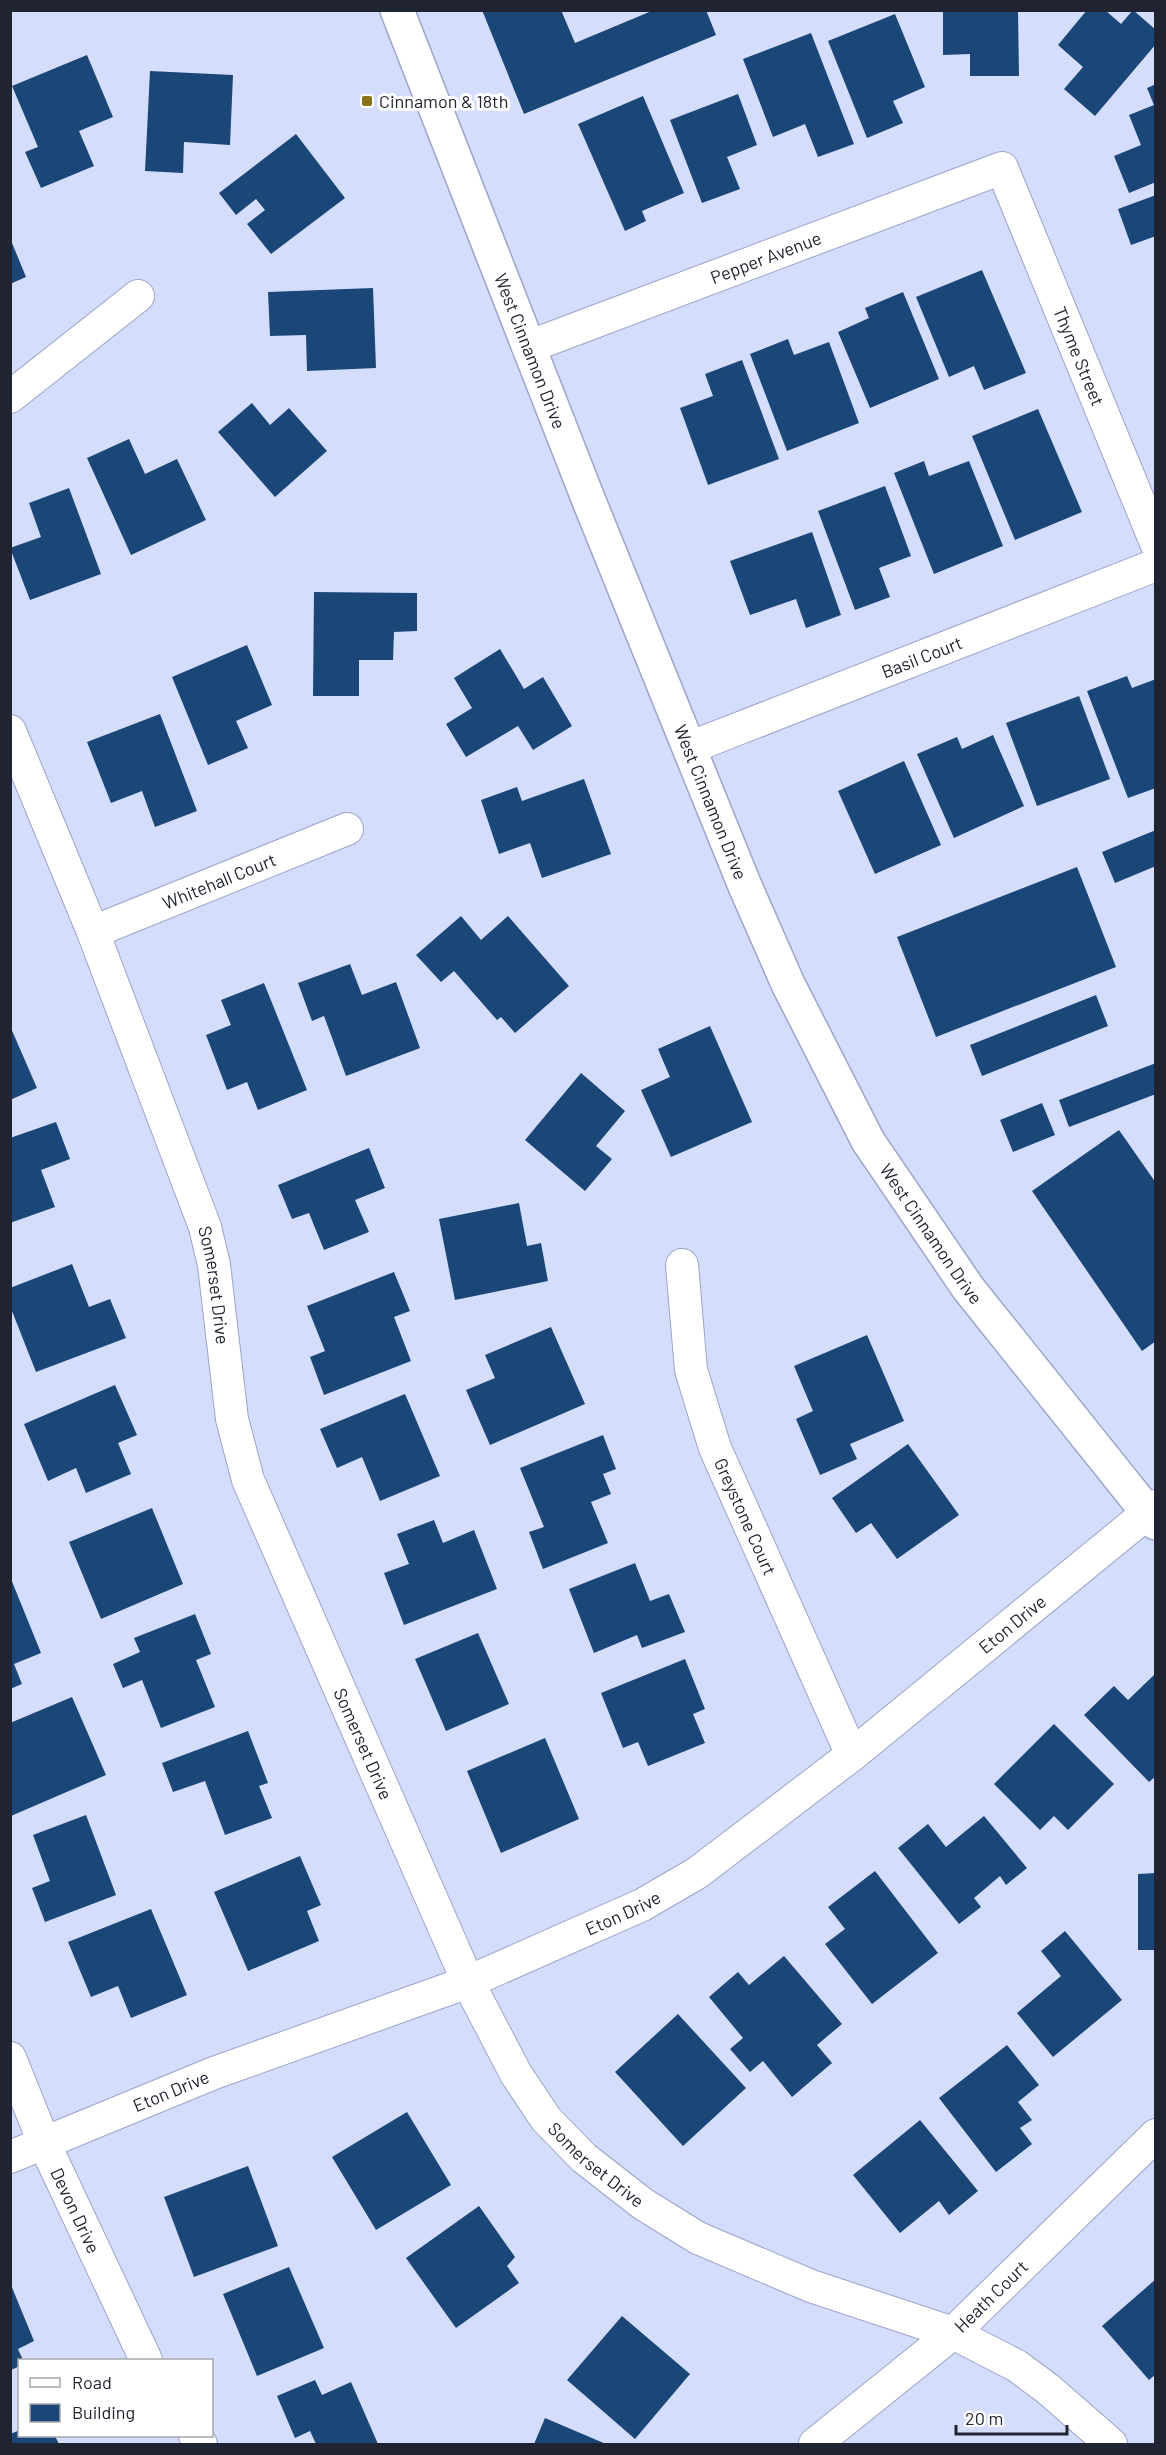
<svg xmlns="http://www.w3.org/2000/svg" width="1166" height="2455" font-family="Barlow,sans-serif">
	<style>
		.building { fill: #1b4678 }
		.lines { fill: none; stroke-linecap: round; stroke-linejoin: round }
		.minor-casing { stroke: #9ba4c9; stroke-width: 34 }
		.secondary-casing { stroke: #9ba4c9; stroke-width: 36 }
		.minor { stroke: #fff; stroke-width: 32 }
		.secondary { stroke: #fff; stroke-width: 33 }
		.poi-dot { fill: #8a7316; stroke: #fff; stroke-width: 2 }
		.labels { text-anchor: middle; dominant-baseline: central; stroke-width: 6; stroke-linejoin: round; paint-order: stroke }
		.poi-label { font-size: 18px; fill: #202432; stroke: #fff; text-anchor: start }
		.street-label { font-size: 18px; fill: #202432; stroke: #fff }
	</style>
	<rect width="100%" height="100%" fill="#d5ddfc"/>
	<g class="building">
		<polygon points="482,10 561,10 575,43 654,10 706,10 716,35 524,114"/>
		<polygon points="943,10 1018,10 1019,76 970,76 970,54 943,55"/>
		<polygon points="1087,10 1105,10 1121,24 1133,10 1156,30 1156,44 1095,116 1064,89 1083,67 1058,45"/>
		<polygon points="895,14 925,87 893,101 903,123 867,138 828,41"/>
		<polygon points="811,33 854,144 818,157 805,124 773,137 743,59"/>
		<polygon points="87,55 113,117 79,131 94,166 41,188 25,152 38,147 12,86"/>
		<polygon points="150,71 233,75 230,145 184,142 183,173 145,171"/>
		<polygon points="1156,84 1156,182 1129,193 1114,156 1141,145 1129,115 1154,105 1147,88"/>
		<polygon points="738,94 757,145 727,157 740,189 702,203 670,120"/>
		<polygon points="643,96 684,193 642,211 646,221 625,231 578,124"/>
		<polygon points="296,134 345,198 271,254 247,224 265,210 256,199 236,215 219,193"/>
		<polygon points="1156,195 1156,236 1131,245 1118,209"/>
		<polygon points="10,238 26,277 10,284"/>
		<polygon points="982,270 1026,373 984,390 974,366 949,377 916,297"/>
		<polygon points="373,288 376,368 307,371 306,335 270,336 268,292"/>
		<polygon points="903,292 939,379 870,408 838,332 869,318 865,308"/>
		<polygon points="788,339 794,355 829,342 859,423 787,451 750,354"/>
		<polygon points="742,360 779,459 708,485 680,408 713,396 705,374"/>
		<polygon points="252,403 270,425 289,408 327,451 275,497 218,432"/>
		<polygon points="1038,409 1082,512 1015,540 972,436"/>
		<polygon points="129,439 145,474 177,459 206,520 131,555 87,458"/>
		<polygon points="924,461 929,476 969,461 1003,546 934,574 894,473"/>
		<polygon points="885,486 911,556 879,568 890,597 855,610 818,511"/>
		<polygon points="69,488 101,574 30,600 10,548 41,537 29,503"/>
		<polygon points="812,532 841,615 806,628 796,599 750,615 730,561"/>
		<polygon points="314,592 417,593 417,631 394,632 393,660 359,660 359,696 313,696"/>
		<polygon points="247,645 272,705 236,721 248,748 208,765 172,677"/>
		<polygon points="500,649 524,689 543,677 572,726 533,750 518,726 466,757 446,724 472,708 454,678"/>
		<polygon points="1127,676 1132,688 1156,679 1156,788 1128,798 1087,691"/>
		<polygon points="1079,696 1110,779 1037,806 1006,723"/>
		<polygon points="160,714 197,811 155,827 142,791 111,803 87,742"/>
		<polygon points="993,735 1024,806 954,838 917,754 957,737 962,749"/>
		<polygon points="904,761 941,845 875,874 838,791"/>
		<polygon points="584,779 611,854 542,878 530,843 499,854 481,800 517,787 522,801"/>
		<polygon points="1156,830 1156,866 1115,883 1102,852"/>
		<polygon points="1077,867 1116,967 936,1037 897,937"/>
		<polygon points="461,916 481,940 508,916 569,986 515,1033 501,1017 497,1020 454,971 441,982 416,955"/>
		<polygon points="350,964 362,995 396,982 420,1048 346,1076 324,1016 312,1021 298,983"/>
		<polygon points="264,983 307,1090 258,1110 247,1082 227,1090 206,1035 231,1025 221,1000"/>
		<polygon points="1096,995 1108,1026 982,1076 970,1045"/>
		<polygon points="10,1026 37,1088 10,1100"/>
		<polygon points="710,1026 752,1122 671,1157 641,1090 670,1077 658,1049"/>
		<polygon points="1156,1063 1156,1094 1069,1127 1059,1100"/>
		<polygon points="581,1073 625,1111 596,1146 612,1159 585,1191 525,1140"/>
		<polygon points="1042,1103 1055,1135 1013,1152 1000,1120"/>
		<polygon points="56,1122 70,1159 41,1170 55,1207 10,1223 10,1138"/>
		<polygon points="1119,1130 1156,1183 1156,1341 1142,1351 1032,1191"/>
		<polygon points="369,1148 385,1188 355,1200 369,1232 324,1250 309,1213 292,1219 278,1185"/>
		<polygon points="519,1203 527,1246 541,1243 548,1281 455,1300 439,1219"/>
		<polygon points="72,1264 89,1307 110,1299 126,1338 36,1372 10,1306 10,1288"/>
		<polygon points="394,1272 410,1311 394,1317 411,1361 324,1395 310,1357 325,1351 307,1306"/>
		<polygon points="551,1327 585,1404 490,1445 466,1390 495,1378 485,1355"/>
		<polygon points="867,1335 904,1421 850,1444 857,1459 820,1475 796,1419 813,1411 794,1366"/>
		<polygon points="115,1385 137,1435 118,1443 131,1474 86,1493 76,1468 48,1481 24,1424"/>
		<polygon points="405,1394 440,1476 380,1501 362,1457 337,1468 320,1429"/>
		<polygon points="603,1435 616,1469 603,1474 611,1494 591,1502 608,1543 543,1569 529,1532 544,1527 520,1468"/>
		<polygon points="908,1444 959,1515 897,1559 871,1523 856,1533 832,1498"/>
		<polygon points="152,1508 183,1584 101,1619 69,1542"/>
		<polygon points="434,1520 443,1543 474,1530 497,1589 404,1625 384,1573 409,1564 397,1534"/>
		<polygon points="635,1563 650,1601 669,1594 685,1632 642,1648 637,1635 594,1653 569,1589"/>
		<polygon points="11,1579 41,1653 14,1664 22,1684 10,1689"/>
		<polygon points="195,1614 211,1654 196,1660 215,1707 161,1728 142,1680 123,1688 113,1664 140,1652 134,1638"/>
		<polygon points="478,1633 509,1704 446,1731 415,1659"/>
		<polygon points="685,1659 705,1709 693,1714 705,1743 648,1766 638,1742 623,1748 601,1693"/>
		<polygon points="1154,1675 1156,1776 1149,1782 1084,1715 1114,1686 1128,1700"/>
		<polygon points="72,1697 106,1775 11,1816 10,1723"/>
		<polygon points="1054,1724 1114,1784 1068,1830 1054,1816 1040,1830 994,1784"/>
		<polygon points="248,1731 268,1783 259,1786 272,1818 225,1835 205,1781 173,1792 162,1763"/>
		<polygon points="545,1738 579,1819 501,1853 467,1771"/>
		<polygon points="86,1815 116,1895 45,1922 32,1888 50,1881 33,1835"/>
		<polygon points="984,1816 1027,1868 1006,1885 1000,1876 974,1898 981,1907 959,1924 898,1848 928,1824 946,1847"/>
		<polygon points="300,1856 321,1905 307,1911 319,1941 248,1971 214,1892"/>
		<polygon points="875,1871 938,1953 872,2004 825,1944 845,1929 828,1907"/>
		<polygon points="1156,1873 1156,1950 1138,1950 1138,1874"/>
		<polygon points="151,1909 187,1995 131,2018 118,1986 91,1997 68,1942"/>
		<polygon points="1065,1931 1122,2000 1053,2057 1017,2013 1061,1976 1041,1951"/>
		<polygon points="784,1956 842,2024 817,2045 832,2063 792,2097 763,2061 750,2072 730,2049 743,2038 709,1997 738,1972 749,1985"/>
		<polygon points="678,2014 746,2088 683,2146 615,2072"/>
		<polygon points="1007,2045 1039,2085 1018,2102 1032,2120 1020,2128 1032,2144 996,2172 939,2098"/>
		<polygon points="407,2112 451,2185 376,2230 332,2157"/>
		<polygon points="920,2120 978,2191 949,2215 939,2201 900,2233 853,2175"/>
		<polygon points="248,2166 278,2246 194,2277 164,2197"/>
		<polygon points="479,2206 515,2257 507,2266 519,2283 456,2328 406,2258"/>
		<polygon points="289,2267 324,2348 257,2376 223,2294"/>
		<polygon points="1156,2279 1156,2374 1149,2380 1102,2326"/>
		<polygon points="11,2285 34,2341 18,2349 23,2360 20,2360 20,2366 11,2370"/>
		<polygon points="622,2316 690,2374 635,2439 567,2380"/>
		<polygon points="315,2380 322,2395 351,2382 378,2444 316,2444 310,2431 295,2438 277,2396"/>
		<polygon points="545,2418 606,2444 534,2444"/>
		<polygon points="20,2430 20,2436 55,2436 59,2444 10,2444 10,2434"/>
	</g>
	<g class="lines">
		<g class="minor-casing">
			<g id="minor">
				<path id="s1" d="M528,347L1002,168L1156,543"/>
				<polyline points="10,397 138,296"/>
				<path id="s2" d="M10,731L93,932L205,1227L214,1265L232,1419L248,1480L468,1982L516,2074L546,2119L584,2158L643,2204L698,2238L811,2286L953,2333L1017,2366L1048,2389L1111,2444"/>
				<path id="s3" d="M689,748L1156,565"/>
				<path id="s4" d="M93,932L347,829"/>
				<path id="s5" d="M682,1265L691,1370L715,1448L852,1755"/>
				<path id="s6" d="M10,2058L45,2145L146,2360"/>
				<path id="s7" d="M10,2157L214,2073L468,1982L642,1905L697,1873L852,1755L1156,1506"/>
				<polyline points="195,2436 201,2444"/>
				<path id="s8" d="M815,2444L953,2333L1156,2135"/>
			</g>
		</g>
		<g class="secondary-casing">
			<g id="secondary">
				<path id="s9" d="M397,10L589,501L745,886L788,984L868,1141L968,1288L1156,1523"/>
			</g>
		</g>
		<use href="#minor" class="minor"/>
		<use href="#secondary" class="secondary"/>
	</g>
	<rect class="poi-dot" x="361" y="95" width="12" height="12" rx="3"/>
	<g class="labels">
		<g class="poi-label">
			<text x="379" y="101">Cinnamon &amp; 18th</text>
		</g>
		<g class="street-label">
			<text stroke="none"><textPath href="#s1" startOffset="254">Pepper Avenue</textPath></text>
			<text stroke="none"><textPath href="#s9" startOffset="366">West Cinnamon Drive</textPath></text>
			<text stroke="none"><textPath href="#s1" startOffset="710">Thyme Street</textPath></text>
			<text stroke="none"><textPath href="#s3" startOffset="250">Basil Court</textPath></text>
			<text stroke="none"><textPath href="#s9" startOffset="852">West Cinnamon Drive</textPath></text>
			<text stroke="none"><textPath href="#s4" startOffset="136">Whitehall Court</textPath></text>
			<text stroke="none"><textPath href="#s9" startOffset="1338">West Cinnamon Drive</textPath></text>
			<text stroke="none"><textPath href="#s2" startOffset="592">Somerset Drive</textPath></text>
			<text stroke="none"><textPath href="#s5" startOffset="262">Greystone Court</textPath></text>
			<text stroke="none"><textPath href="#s7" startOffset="1146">Eton Drive</textPath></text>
			<text stroke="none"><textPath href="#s2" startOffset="1078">Somerset Drive</textPath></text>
			<text stroke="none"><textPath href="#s7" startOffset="660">Eton Drive</textPath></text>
			<text stroke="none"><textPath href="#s7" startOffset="174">Eton Drive</textPath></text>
			<text stroke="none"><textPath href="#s2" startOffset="1564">Somerset Drive</textPath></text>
			<text stroke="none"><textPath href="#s6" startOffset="166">Devon Drive</textPath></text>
			<text stroke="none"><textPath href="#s8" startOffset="230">Heath Court</textPath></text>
		</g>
	</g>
	<rect width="1166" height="2455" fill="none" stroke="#202432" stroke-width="24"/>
	<rect x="18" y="2359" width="195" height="78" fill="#ffffff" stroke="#a6a7ad" stroke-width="1.5"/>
	<rect x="30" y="2378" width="30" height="9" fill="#ffffff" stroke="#a6a7ad" stroke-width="1.5"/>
	<text x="72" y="2389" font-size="18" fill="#202432">Road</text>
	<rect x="30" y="2404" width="30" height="18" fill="#1b4678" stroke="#a6a7ad" stroke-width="1.5"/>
	<text x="72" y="2419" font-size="18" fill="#202432">Building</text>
	<path d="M956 2425v9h111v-9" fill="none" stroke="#202432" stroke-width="3"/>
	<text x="965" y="2425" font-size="18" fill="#202432" stroke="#ffffff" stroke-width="4.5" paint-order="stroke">20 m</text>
</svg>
